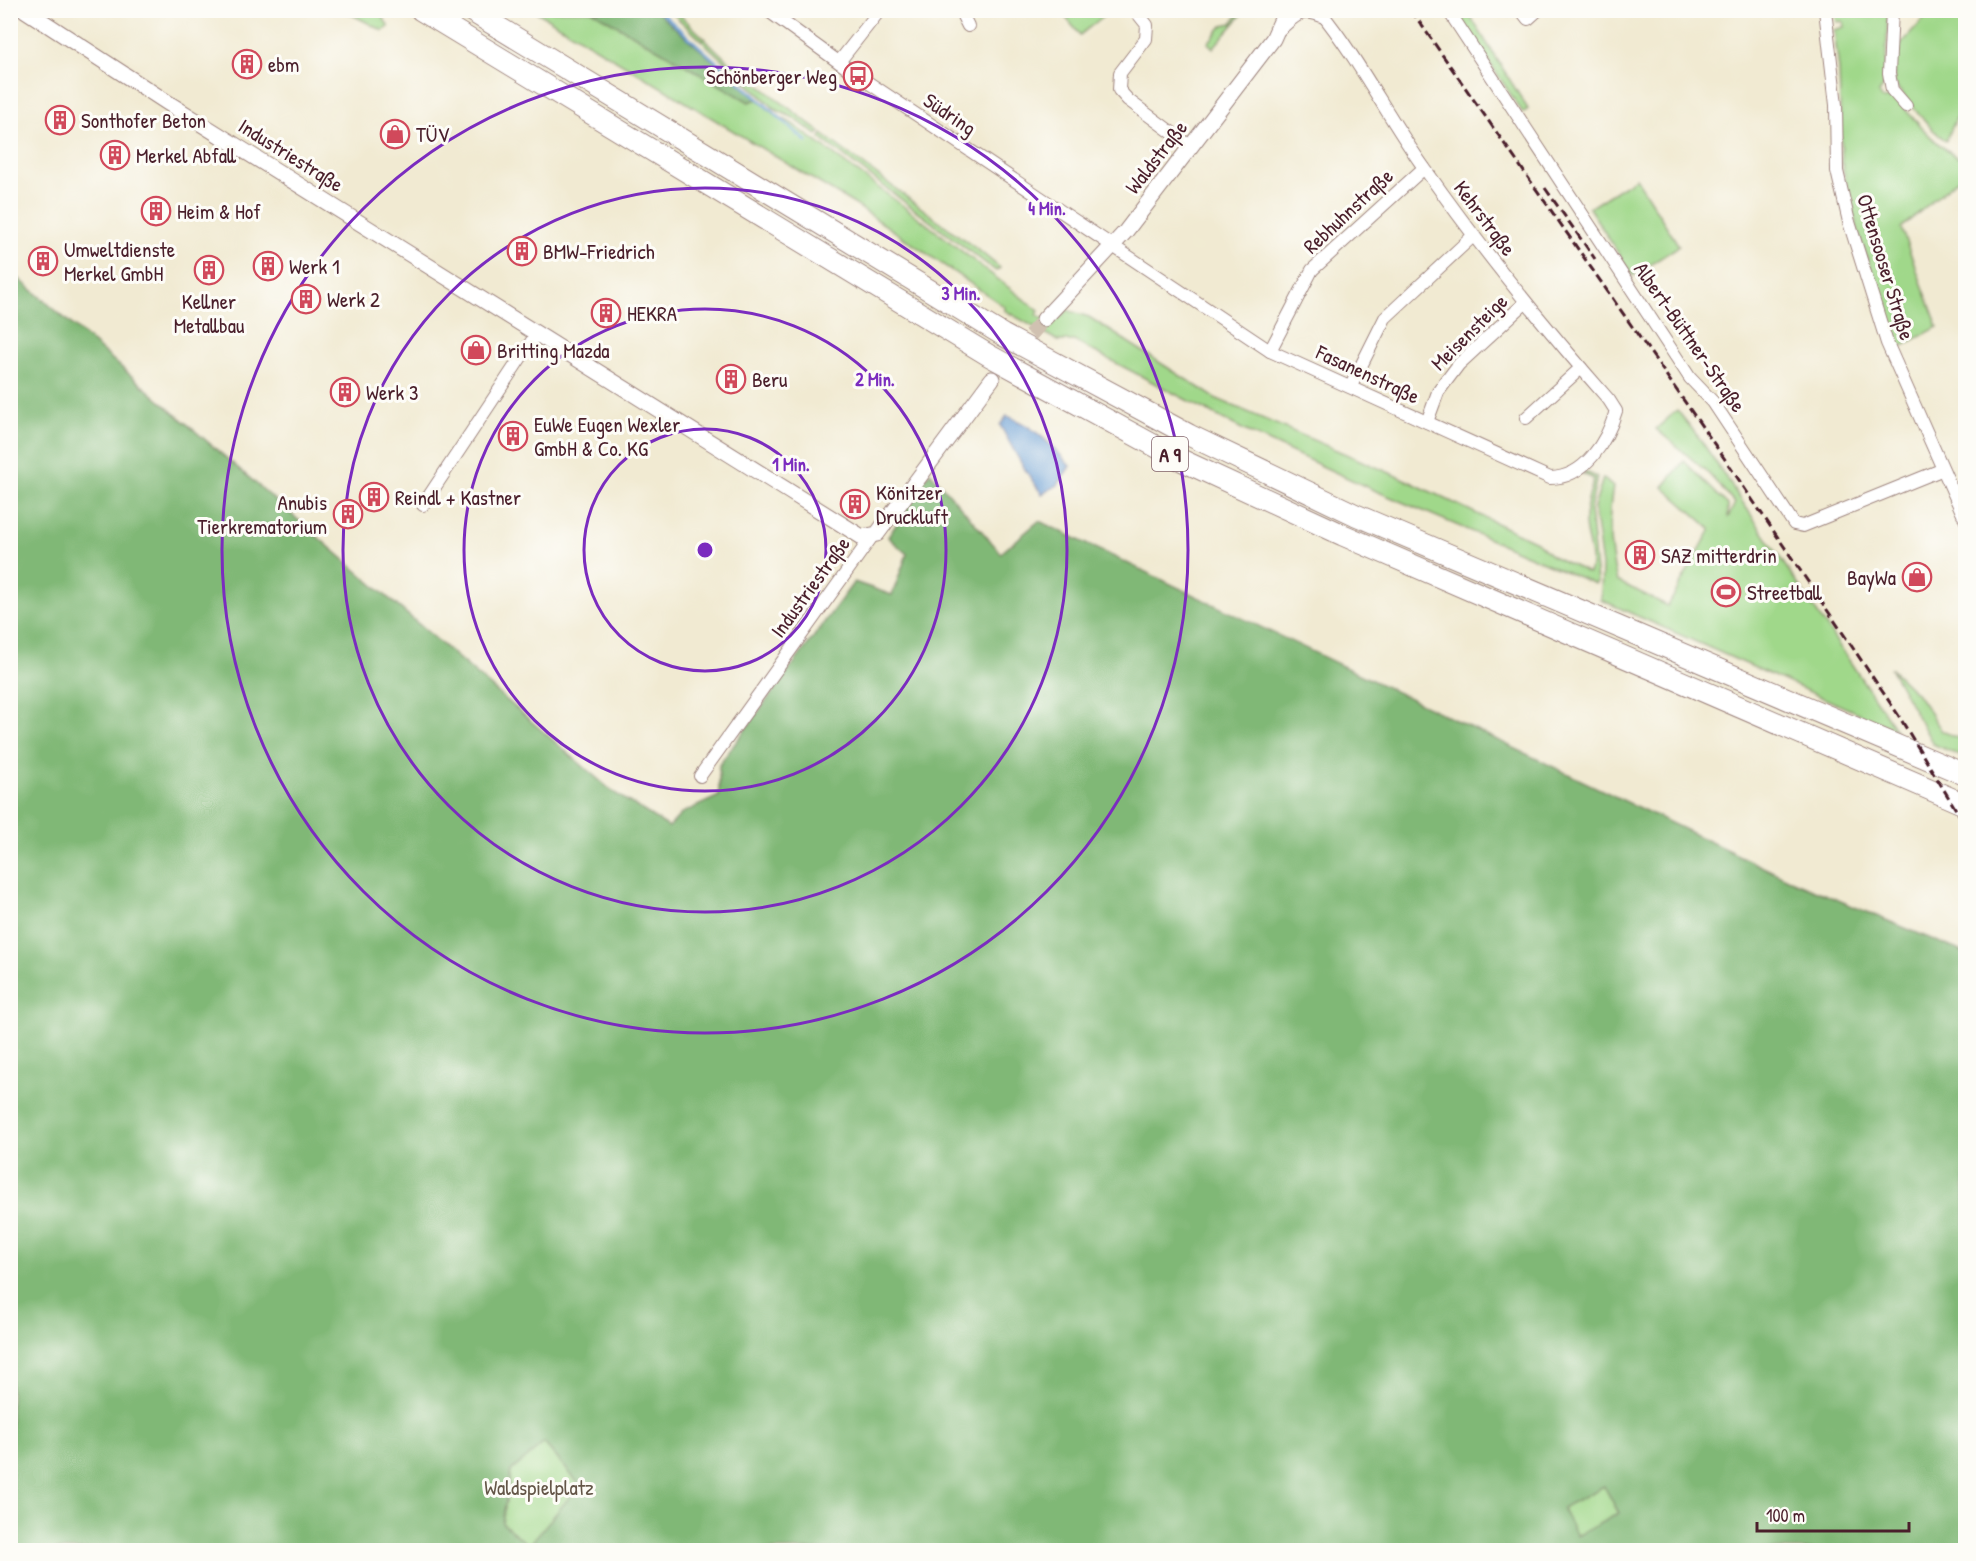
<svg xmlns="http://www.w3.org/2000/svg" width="1976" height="1561" font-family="'Patrick Hand',sans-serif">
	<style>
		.green { fill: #a0d88a; stroke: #757c5a; stroke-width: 1.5 }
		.forest { fill: #80b876; stroke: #656c50; stroke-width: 1.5; fill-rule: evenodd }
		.water { fill: #689dd4; stroke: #595e80; stroke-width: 1.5 }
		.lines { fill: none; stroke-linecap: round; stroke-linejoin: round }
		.stream { stroke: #689dd4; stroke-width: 3 }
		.tertiary-tunnel { stroke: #d0c1b1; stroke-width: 15; stroke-dasharray: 15 8; stroke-linecap: butt }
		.minor-casing { stroke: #9e847e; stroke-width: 14 }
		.tertiary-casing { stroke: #9e847e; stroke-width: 17 }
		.motorway-casing { stroke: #9e847e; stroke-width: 23 }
		.minor { stroke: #fff; stroke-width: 12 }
		.tertiary { stroke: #fff; stroke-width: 15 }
		.motorway { stroke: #fff; stroke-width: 21 }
		.rail { stroke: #4a1f2b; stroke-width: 3; stroke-dasharray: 9 4.5; stroke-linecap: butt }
		.ring { fill: none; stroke: #7b2cbf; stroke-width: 3 }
		.labels { text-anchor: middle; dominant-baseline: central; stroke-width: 6; stroke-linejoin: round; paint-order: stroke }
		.shield { fill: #fdfcf7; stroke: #806168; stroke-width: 1.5 }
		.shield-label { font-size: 20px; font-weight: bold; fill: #4a1f2b }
		.poi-label { font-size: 21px; fill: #4a1f2b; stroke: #fdfcf7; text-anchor: start }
		.street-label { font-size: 21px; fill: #4a1f2b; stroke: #fdfcf7 }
		.park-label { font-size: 21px; fill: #645648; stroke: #fdfcf7 }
		.centre { fill: #7b2cbf; stroke: #fdfcf7; stroke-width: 3 }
		.ring-label { font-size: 18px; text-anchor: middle; font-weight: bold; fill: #7b2cbf; stroke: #fdfcf7; stroke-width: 6; stroke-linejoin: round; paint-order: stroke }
	</style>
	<rect width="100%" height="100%" fill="#fdfcf7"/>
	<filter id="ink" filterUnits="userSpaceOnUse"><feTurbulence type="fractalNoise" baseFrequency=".0167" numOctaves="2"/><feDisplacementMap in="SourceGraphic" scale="12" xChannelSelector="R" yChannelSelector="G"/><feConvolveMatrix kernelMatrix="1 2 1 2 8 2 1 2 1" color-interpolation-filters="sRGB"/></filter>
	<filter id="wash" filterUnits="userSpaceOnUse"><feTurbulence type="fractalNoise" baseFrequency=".008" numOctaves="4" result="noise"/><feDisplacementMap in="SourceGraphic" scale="24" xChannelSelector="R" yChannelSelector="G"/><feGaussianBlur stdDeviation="1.35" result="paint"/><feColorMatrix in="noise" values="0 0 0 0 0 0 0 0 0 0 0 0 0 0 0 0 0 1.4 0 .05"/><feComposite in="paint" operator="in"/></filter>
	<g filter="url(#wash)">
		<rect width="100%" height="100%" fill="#f1ead2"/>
		<g class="green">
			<polygon points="1067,10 1110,10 1110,11 1080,35 1063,14"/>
			<polygon points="345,11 379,11 389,27 383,31"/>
			<path d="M535,11H592L749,102L757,99L774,114L791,123L910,211L1039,311L1037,315L1049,322L1063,315L1067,310L1089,317L1215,398L1404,479L1538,543L1552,556L1589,573C1596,558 1583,534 1585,517C1586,504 1590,491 1594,479L1583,474L1585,472L1597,477L1590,510L1597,582L1595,584L1369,488L1242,429L1074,341H1058L1004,310L1005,307L854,204Z"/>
			<polygon points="670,11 676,11 728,61 820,132 817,135 792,117 776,110"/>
			<polygon points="1237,11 1244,12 1213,48 1208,43 1223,25 1232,23 1237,16"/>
			<polygon points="1455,11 1467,11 1528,109 1523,113"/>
			<path d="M1834,11H1888L1885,84L1879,93L1881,99L1893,98L1898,101C1919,125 1937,147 1965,162V173L1901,228L1938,327L1899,348L1861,241L1847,190L1842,162L1839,70L1834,30L1844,27L1843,21L1837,22Z"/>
			<polygon points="1931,11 1965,11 1965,98 1946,141 1932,129 1899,90 1894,83 1894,52"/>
			<polygon points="822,134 982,253 1000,268 996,271 820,138"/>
			<polygon points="1636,178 1679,246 1633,276 1589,208"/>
			<path d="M1677,410L1700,439L1896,730L1601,600L1602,566L1594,508L1603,478L1613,487C1607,520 1609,548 1617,581L1668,606L1711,529L1663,487L1684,461L1728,505V518L1735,503L1706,471L1656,429Z"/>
			<polygon points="1890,668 1917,694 1942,731 1965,741 1965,758 1933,744"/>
			<polygon points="544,1443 580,1485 529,1546 502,1523 511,1471"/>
			<polygon points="1604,1486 1619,1514 1576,1536 1562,1508"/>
		</g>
		<g class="forest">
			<polygon points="592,11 656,11 757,99 749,102"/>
			<path d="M10,271L613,792L669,827L682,813L719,796V765L854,582L892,595L907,554L888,537L930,472L1001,553L1039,521L1788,879L1965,953V1550H11ZM544,1443L580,1485L529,1545L502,1523L511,1471ZM1604,1486L1619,1513L1577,1536L1562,1508Z"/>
		</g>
		<path class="water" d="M1007,416C1034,426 1052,445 1070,466L1058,485L1042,494C1025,472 1013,449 1000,425Z"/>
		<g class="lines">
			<polyline class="stream" points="658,10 807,142"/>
		</g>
	</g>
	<g filter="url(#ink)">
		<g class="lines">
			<polyline class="tertiary-tunnel" points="1000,370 1044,319"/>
			<g class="minor-casing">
				<g id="minor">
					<path d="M767,10L851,71L1270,351L1550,478C1585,478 1607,441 1616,411L1609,400C1544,326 1482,250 1425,169C1388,118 1359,59 1319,10"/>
					<polyline points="960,10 968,26"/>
					<polyline points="1135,10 1147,25 1146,39 1120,73 1119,90 1128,100 1190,146"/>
					<polyline points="1448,10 1690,378 1713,402 1794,524 1803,526 1941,470"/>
					<polyline points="1521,10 1528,19 1538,10"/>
					<polyline points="1825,10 1836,105 1837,171 1849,222 1887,343 1966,521"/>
					<polyline points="1892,10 1889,73 1892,90 1906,106"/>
					<path d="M1279,30C1297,15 1300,7 1324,17"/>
					<polyline points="839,62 880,10"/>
					<polyline points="1270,351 1312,270 1424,168"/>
					<polyline points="1351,386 1385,318 1473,236"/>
					<polyline points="1526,418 1581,368"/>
					<polyline points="1427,422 1438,392 1459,364 1525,303"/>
					<polyline points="423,505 537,333"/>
					<polyline points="700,776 871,538"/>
				</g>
			</g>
			<g class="tertiary-casing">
				<g id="tertiary">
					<polyline points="25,10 168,103 862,537 877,534 992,379"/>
					<polyline points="1044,319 1126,231 1273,39 1286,10"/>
				</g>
			</g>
			<g class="motorway-casing">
				<g id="motorway">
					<polyline points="421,10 990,356 1179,459 1343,535 1966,805"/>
					<polyline points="470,10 1003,335 1189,435 1356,515 1966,775"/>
				</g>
			</g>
			<use href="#minor" class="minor"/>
			<use href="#tertiary" class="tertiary"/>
			<use href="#motorway" class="motorway"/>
			<g class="rail">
				<polyline points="1411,10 1724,458 1897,713 1966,826"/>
				<polyline points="1545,188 1595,259"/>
			</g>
		</g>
	</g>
	<g class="ring">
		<circle cx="705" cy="550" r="121"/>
		<circle cx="705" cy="550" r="241"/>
		<circle cx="705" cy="550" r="362"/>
		<circle cx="705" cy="550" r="483"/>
	</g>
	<defs>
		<g id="building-ring" transform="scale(1.5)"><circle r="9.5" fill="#fdfcf7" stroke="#d1495b" stroke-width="1.5"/><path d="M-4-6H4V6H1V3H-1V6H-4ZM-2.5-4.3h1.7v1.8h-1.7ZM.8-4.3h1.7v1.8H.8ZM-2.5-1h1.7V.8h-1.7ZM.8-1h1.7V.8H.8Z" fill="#d1495b"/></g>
		<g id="bus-ring" transform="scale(1.5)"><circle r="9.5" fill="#fdfcf7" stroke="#d1495b" stroke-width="1.5"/><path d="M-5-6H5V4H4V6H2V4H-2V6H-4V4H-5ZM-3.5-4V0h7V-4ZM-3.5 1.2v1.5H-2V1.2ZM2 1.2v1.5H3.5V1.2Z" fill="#d1495b"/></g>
		<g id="shop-ring" transform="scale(1.5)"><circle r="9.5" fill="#fdfcf7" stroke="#d1495b" stroke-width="1.5"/><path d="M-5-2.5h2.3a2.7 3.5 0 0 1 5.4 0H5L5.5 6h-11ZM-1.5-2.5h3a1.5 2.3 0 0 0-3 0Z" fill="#d1495b"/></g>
		<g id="stadium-ring" transform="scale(1.5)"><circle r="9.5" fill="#fdfcf7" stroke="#d1495b" stroke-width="1.5"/><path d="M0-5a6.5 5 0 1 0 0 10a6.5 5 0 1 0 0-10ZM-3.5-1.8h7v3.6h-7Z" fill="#d1495b"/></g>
	</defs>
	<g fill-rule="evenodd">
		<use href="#building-ring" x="247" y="64"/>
		<use href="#bus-ring" x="858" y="76"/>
		<use href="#building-ring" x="60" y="120"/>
		<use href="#shop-ring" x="395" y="134"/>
		<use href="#building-ring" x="115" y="155"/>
		<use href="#building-ring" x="156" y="211"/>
		<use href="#building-ring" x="522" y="251"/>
		<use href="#building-ring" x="43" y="261"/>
		<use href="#building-ring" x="268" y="266"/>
		<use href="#building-ring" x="209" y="270"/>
		<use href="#building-ring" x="306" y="299"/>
		<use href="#building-ring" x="606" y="313"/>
		<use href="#shop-ring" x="476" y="350"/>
		<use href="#building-ring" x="731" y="379"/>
		<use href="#building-ring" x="345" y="392"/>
		<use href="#building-ring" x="513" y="436"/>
		<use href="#building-ring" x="374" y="497"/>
		<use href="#building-ring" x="855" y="504"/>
		<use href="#building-ring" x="348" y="514"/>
		<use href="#building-ring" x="1640" y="555"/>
		<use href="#shop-ring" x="1917" y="577"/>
		<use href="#stadium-ring" x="1726" y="592"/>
	</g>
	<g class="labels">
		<rect class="shield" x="1152" y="437" width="36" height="34" rx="4.5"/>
		<g class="shield-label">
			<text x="1170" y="454">A 9</text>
		</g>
		<g class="poi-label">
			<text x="268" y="64">ebm</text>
			<text x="837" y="76" text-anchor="end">Schönberger Weg</text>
			<text x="81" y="120">Sonthofer Beton</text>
			<text x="416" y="134">TÜV</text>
			<text x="136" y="155">Merkel Abfall</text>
			<text x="177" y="211">Heim &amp; Hof</text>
			<text x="64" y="249">Umweltdienste<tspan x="64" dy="24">Merkel GmbH</tspan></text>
			<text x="543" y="251">BMW-Friedrich</text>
			<text x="289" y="266">Werk 1</text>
			<text x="327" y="299">Werk 2</text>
			<text x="209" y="301" text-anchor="middle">Kellner<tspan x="209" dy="24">Metallbau</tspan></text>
			<text x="627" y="313">HEKRA</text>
			<text x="497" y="350">Britting Mazda</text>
			<text x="752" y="379">Beru</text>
			<text x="366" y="392">Werk 3</text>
			<text x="534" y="424">EuWe Eugen Wexler<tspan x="534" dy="24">GmbH &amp; Co. KG</tspan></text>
			<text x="876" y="492">Könitzer<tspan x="876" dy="24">Druckluft</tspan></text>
			<text x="395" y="497">Reindl + Kastner</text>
			<text x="327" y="502" text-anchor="end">Anubis<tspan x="327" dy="24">Tierkrematorium</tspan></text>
			<text x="1661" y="555">SAZ mitterdrin</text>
			<text x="1896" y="577" text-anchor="end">BayWa</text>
			<text x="1747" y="592">Streetball</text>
		</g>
		<g class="street-label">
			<text transform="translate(950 114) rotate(34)">Südring</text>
			<text transform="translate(291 155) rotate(32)">Industriestraße</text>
			<text transform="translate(1156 157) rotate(-52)">Waldstraße</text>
			<text transform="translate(1348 211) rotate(-43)">Rebhuhnstraße</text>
			<text transform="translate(1485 218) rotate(53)">Kehrstraße</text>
			<text transform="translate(1886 267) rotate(73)">Ottensooser Straße</text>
			<text transform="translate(1469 332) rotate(-45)">Meisensteige</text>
			<text transform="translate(1690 337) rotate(55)">Albert-Büttner-Straße</text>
			<text transform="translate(1368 374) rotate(25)">Fasanenstraße</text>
			<text transform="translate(810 587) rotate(-54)">Industriestraße</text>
		</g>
		<g class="park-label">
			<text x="539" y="1487">Waldspielplatz</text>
		</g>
	</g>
	<circle cx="705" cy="550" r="9" class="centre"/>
	<g class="ring-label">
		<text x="1047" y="215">4 Min.</text>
		<text x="961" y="300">3 Min.</text>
		<text x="875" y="386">2 Min.</text>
		<text x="791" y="471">1 Min.</text>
	</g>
	<rect width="1976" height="1561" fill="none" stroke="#fdfcf7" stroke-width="36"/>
	<path d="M1757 1522v9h152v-9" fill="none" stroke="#4a1f2b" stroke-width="3"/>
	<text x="1766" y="1522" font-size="18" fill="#4a1f2b" stroke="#fdfcf7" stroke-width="4.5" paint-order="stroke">100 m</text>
</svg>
